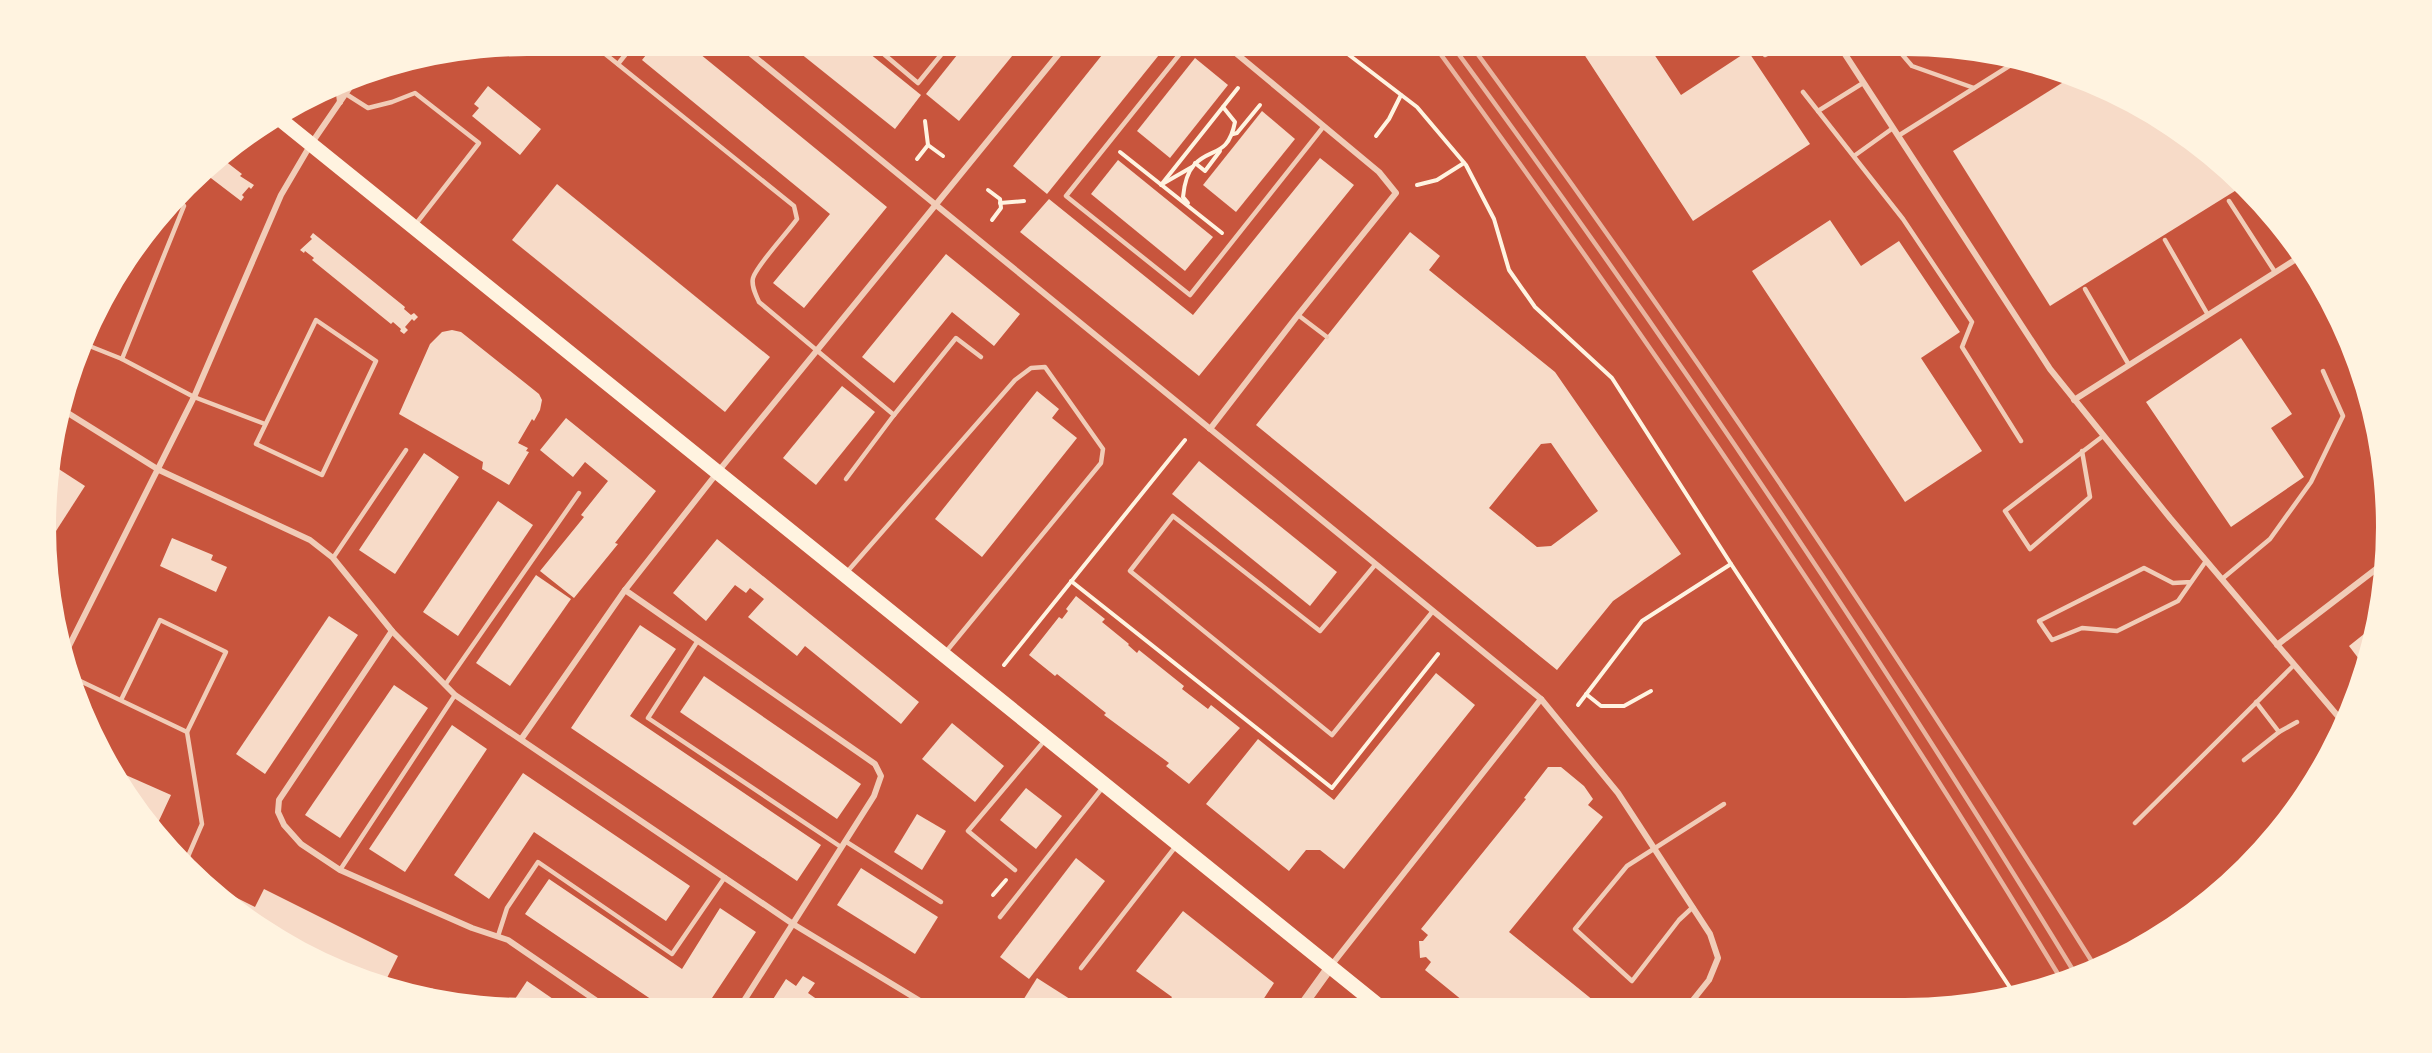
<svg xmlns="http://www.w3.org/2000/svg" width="2432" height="1053" font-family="'PT Sans Narrow',sans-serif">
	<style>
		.building { fill: #f7dbc8; fill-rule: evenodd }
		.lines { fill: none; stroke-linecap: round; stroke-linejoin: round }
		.path { stroke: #fff3e0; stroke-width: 4 }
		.service { stroke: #f1ccb7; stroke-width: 4.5 }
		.minor { stroke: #f1ccb7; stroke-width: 6 }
		.tertiary { stroke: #f1ccb7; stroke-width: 10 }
		.primary { stroke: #fff3e0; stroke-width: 15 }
		.rail { stroke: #e9b49f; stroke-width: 4.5 }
	</style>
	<rect width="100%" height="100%" fill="#c8553d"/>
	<g class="building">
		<polygon points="654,45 689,45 887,207 804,308 773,283 830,214 642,60"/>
		<polygon points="790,45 859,45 921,95 895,129"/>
		<polygon points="907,45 927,45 919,55"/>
		<polygon points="965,45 1021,45 959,121 926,94"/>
		<polygon points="1110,45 1167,45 1047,194 1013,166"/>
		<polygon points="1263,45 1294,45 1286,55 1281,52 1277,56"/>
		<polygon points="1578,45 1648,45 1681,95 1748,51 1810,144 1693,221"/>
		<polygon points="1195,58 1228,85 1170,158 1137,131"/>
		<polygon points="2073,76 2147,110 2223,165 2243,186 2050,306 1953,151"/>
		<polygon points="488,86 541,129 520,155 472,116 479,108 474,104"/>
		<polygon points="1262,111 1295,139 1236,212 1203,185"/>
		<polygon points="220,157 242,174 240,176 254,185 251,189 249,187 242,195 244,197 241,201 203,172"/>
		<polygon points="1320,158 1354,185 1199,376 1020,232 1049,199 1193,315"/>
		<polygon points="1118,160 1213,237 1185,271 1091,194"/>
		<polygon points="557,184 770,357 725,412 512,240"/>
		<polygon points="1830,220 1861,266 1899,241 1960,332 1921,358 1982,451 1905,502 1752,271"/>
		<path d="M1410,232L1440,256L1429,270L1555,372L1681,554L1613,601L1557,670L1256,425ZM1551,443L1598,511L1551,546L1537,547L1489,508L1541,444Z"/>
		<polygon points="313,233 405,307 404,309 411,315 414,313 418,317 414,321 412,319 405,327 408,330 404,334 400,331 401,329 393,322 391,324 312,260 314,258 305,251 304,253 300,250 312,239 310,237"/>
		<polygon points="946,254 1020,314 994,346 952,312 894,383 862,357"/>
		<polygon points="452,330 461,332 539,394 542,400 540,410 534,421 532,419 518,443 528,448 526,451 529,452 509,485 482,469 483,462 399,414 430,344 442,332"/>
		<polygon points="2241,338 2292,414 2271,428 2304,477 2231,527 2146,402"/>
		<polygon points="842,386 875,412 816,485 783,458"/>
		<polygon points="1037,391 1059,409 1052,418 1077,438 982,557 935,519"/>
		<polygon points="566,418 656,491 615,543 618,544 574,598 540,571 584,517 581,515 608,481 585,462 573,477 540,450"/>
		<polygon points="424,453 459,477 395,574 359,550"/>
		<polygon points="1199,461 1337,572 1310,606 1172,494"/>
		<polygon points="51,464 85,486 47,545 45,526"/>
		<polygon points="498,501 533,525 458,636 423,612"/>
		<polygon points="172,538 213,555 211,560 227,567 216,592 160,566"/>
		<polygon points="717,539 919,702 901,724 805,646 797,656 748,617 764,599 750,588 746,593 735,585 706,621 673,593"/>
		<polygon points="536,575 571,599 510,686 476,663"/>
		<polygon points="1076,596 1105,619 1102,622 1129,644 1128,645 1137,653 1139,650 1184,686 1182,689 1208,709 1211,705 1240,728 1189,784 1166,766 1169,763 1104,715 1106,713 1057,674 1055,676 1029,655 1059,617 1062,619 1068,611 1066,609"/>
		<polygon points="329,616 358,635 265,774 236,754"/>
		<polygon points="640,625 676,649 630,716 821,845 797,881 571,728"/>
		<polygon points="2374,626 2365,667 2349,646"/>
		<polygon points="1436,673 1475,705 1344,869 1320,850 1306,850 1289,871 1206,804 1258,739 1334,800"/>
		<polygon points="704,676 861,784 837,819 680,712"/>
		<polygon points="394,685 428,708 340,838 305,815"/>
		<polygon points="952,723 1004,766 975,802 922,759"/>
		<polygon points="452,725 487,749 405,872 369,849"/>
		<polygon points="1548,767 1561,767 1584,786 1593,799 1588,805 1603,817 1509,932 1599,1005 1468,1005 1425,970 1431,962 1426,957 1420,958 1419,941 1423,941 1428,935 1421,929 1526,799 1524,798"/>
		<polygon points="110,768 171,795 157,825 122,783"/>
		<polygon points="523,773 690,886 666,921 534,832 489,899 454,875"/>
		<polygon points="1026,788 1062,816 1036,849 1000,820"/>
		<polygon points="917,814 946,831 922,870 894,852"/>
		<polygon points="1076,858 1105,881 1029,979 1000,957"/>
		<polygon points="861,868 938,917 915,954 837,905"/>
		<polygon points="549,879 682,969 720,908 756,932 706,1007 664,1008 525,914"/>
		<polygon points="264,889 398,956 384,984 375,983 266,929 224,899 227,893 255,907"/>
		<polygon points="1183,911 1274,983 1259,1006 1166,1006 1172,997 1136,971"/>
		<polygon points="803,976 815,983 808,993 818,1000 813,1007 768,1007 786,979 796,986"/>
		<polygon points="1037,978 1073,1001 1070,1006 1023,1007 1020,1005"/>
		<polygon points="527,981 566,1008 527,1008 511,1005"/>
	</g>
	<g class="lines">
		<g class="path">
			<polyline points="1336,45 1417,107 1466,165 1494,219 1509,270 1535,307 1612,378 1731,564 2013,992"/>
			<polyline points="925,121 928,145"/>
			<polyline points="1233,134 1237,133 1260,105"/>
			<polyline points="1376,136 1389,119 1401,95"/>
			<polyline points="1120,152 1222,233"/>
			<polyline points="917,159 928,145 943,156"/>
			<polyline points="1195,163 1205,171 1220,151"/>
			<polyline points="1164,183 1192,167"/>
			<polyline points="1161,185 1238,88"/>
			<polyline points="1417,185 1437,180 1464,163"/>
			<polyline points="988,190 1000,199 1001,208 992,220"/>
			<polyline points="1000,203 1024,201"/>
			<path d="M1188,203L1183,197C1184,186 1186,174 1194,165C1210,147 1228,158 1235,122L1223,107"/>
			<polyline points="1071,581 1332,788 1438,654"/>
			<polyline points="1004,665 1185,440"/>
			<polyline points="1586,694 1601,706 1624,706 1651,691"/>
			<polyline points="1578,705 1642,621 1731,564"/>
			<polyline points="993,895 1006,880"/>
		</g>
		<g class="service">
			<path d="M594,45L794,206L797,219C788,232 756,266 753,278C751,286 756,295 759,302L894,415"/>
			<polyline points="873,45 918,83 949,45"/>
			<polyline points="1187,45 1066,196 1190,295 1324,126"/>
			<polyline points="1894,45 1912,66 1974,88"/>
			<polyline points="1765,55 1785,45"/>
			<polyline points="618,64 633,45"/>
			<polyline points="1803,92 1903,219 1972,322 1962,347 2021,441"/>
			<polyline points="346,94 368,108 392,102 415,93 479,143 415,225"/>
			<polyline points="1818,111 1863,83"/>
			<polyline points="1898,136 2014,63"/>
			<polyline points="1854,156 1893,128"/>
			<polyline points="2229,201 2275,272"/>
			<polyline points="2165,240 2208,315"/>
			<polyline points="2085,289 2129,365"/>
			<polyline points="1298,315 1327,337"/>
			<polygon points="316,320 376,361 322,475 256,444"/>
			<polyline points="87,345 122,359 194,397 265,424"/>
			<polyline points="122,359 184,206 180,200"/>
			<polyline points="2082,451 2090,497 2030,549 2005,511 2103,436"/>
			<polyline points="846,479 894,415 956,338 981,357"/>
			<polyline points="333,558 406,450"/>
			<polyline points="1375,565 1320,631 1173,516 1130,571 1332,735 1433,611"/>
			<polyline points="847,572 1015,380 1031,368 1045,367 1103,449 1101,463 945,653"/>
			<polyline points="2222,579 2270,539 2311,482 2343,416 2323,371"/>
			<polyline points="2191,582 2173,583 2144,568 2039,621 2052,640 2082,628 2117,631 2178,601 2206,561"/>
			<polyline points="697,642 648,718 841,847"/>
			<polyline points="76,679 187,732 226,652 160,620 121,700"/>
			<polyline points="445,685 579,493"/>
			<polyline points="2256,702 2279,732"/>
			<polyline points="2244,760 2279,732 2297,722"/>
			<polyline points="2135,823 2294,665"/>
			<polyline points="845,841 941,902"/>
			<polyline points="186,861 202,824 187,732"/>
			<polyline points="340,870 455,695"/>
			<polyline points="1015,870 968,831 1045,740"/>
			<polyline points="1693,907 1679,920 1632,981 1575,929 1627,866 1724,804"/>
			<polyline points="1000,917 1103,787"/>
			<polyline points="498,936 507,908 538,862 672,954 725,877"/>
			<polyline points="1081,968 1176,846"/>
			<polyline points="431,992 432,991"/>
		</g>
		<g class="minor">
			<polyline points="740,45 1541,699 1618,793 1710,934 1718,958 1709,980 1689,1005"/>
			<polyline points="1839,45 2050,369 2170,518 2342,721"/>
			<polyline points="338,86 340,102"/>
			<polyline points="2074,400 2301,256"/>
			<polyline points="63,410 159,470 310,540 333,558 392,631 455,695 793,924 930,1007"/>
			<polyline points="1210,429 1298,315 1396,193 1379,172 1226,45"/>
			<polyline points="625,590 875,764 881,776 874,796 740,1007"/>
			<polyline points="392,631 279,800 278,812 284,825 301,844 340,870 472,928 508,940 607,1008"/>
			<polyline points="2277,645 2384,563"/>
			<polyline points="66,652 194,397 281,195 311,144 357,77"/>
			<polyline points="522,738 625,590 717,473 1066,45"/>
			<polyline points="1330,967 1541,699"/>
		</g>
		<polyline class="tertiary" points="1302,1006 1330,967"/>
		<polyline class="primary" points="276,116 1379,1006"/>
		<g class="rail">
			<path d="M1434,45C1655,348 1867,658 2061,979"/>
			<path d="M1452,45C1673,346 1882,656 2076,975"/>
			<path d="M1471,45C1691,345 1898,653 2096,968"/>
		</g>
	</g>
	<path d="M0 0H2432V1053H0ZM527 56H1905A471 471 0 0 1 2376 527V527A471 471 0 0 1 1905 998H527A471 471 0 0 1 56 527V527A471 471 0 0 1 527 56Z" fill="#fff3e0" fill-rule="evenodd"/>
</svg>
